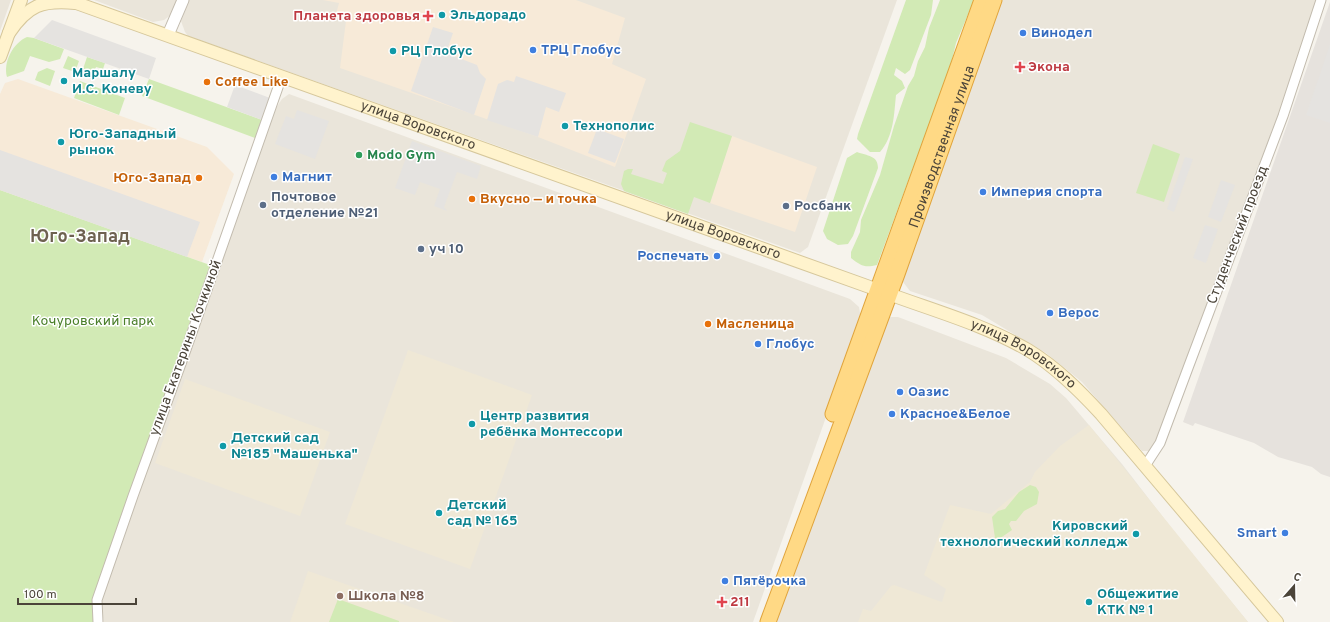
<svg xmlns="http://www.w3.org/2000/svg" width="1330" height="622" font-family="Overpass,sans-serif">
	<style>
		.residential { fill: #eae5da }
		.commercial { fill: #f7ead8 }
		.industrial { fill: #e6e2dd }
		.education { fill: #efe8d6 }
		.green { fill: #d2eab5 }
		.parking { fill: #e5e3e0 }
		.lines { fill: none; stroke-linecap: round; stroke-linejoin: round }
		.minor-casing { stroke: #c2bbae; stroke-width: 11 }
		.tertiary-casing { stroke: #c2bbae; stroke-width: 13 }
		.secondary-casing { stroke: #d6c79b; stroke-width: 14 }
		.trunk-casing { stroke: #e0a43c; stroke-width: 17 }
		.minor { stroke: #fff; stroke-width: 9 }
		.tertiary { stroke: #fff; stroke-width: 11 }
		.secondary { stroke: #fff3cd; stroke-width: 12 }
		.trunk { stroke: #ffd985; stroke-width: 15 }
		.culture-dot { fill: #0f9aa8; stroke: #fff; stroke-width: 1.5 }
		.health-dot { fill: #e0444e; stroke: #fff; stroke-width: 1.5 }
		.shop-dot { fill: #3f7fe0; stroke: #fff; stroke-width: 1.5 }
		.food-dot { fill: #e8710a; stroke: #fff; stroke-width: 1.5 }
		.leisure-dot { fill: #2e9e5b; stroke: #fff; stroke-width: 1.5 }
		.service-dot { fill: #5c6f8a; stroke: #fff; stroke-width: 1.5 }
		.education-dot { fill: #8d6e63; stroke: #fff; stroke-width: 1.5 }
		.labels { text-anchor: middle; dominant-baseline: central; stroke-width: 3; stroke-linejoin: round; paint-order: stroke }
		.culture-label { font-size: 14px; font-weight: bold; fill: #0d838f; stroke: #fff; text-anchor: start }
		.health-label { font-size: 14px; font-weight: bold; fill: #be3a42; stroke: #fff; text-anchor: start }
		.shop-label { font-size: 14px; font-weight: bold; fill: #366cbe; stroke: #fff; text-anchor: start }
		.food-label { font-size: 14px; font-weight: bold; fill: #c56008; stroke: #fff; text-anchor: start }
		.street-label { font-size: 14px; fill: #4b4439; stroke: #fff }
		.leisure-label { font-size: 14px; font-weight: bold; fill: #27864d; stroke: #fff; text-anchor: start }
		.service-label { font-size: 14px; font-weight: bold; fill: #4e5e75; stroke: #fff; text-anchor: start }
		.park-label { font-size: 14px; fill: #4a7f2a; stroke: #fff }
		.education-label { font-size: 14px; font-weight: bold; fill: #785e54; stroke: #fff; text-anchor: start }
		.district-label { font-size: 18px; font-weight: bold; fill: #6e6250; stroke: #fff }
	</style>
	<rect width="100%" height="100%" fill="#f6f3ec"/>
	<g class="residential">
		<polygon points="0,0 11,0 0,31"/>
		<polygon points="94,0 178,0 172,14 164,20 153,22"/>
		<polygon points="188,0 897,0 808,247 800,253 188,36 185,32 181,21"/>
		<polygon points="998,0 1317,0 1279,114 1249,190 1155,445 1150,451 1142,451 1082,382 1046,353 982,315 910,291 903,282 902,277"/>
		<polygon points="289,94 850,299 859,307 861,319 753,622 104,622 99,601 276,108 282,99"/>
		<polygon points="889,317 898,317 1006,358 1050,384 1066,398 1122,464 1176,534 1248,622 773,622"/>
	</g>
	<g class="commercial">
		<polygon points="323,0 576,0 625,18 612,64 646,79 615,167 538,137 340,68 346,21 335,18 339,3"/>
		<polygon points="18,79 207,147 234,174 202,262 0,190 0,94 5,83"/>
		<polygon points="732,136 817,167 795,232 710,203"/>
	</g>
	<polygon class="industrial" points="1330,2 1330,477 1321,474 1312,467 1278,457 1254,443 1195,423 1193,426 1183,422"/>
	<g class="education">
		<polygon points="408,350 532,395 470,569 345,524"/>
		<polygon points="185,379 330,432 300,516 155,463"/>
		<polygon points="1089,425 1248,622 858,622 863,609 871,611 891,586 894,585 942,602 946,589 924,575 950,505 991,514 1030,482 1035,472 1060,446"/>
		<polygon points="308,571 454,622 290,622"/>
	</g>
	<g class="green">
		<path d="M906,0H933L931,15L910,70L905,74L896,68L894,75L902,81L905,88L896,95C894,114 894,136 880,152H870L857,139L858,134Z"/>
		<path d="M940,0H974L956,43L950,68L877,265C865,268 861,266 851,258V252L860,232L861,220L880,175L894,126L908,86L914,76L918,61L925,47L929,28Z"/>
		<path d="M27,37L34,38L64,49L60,59L49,62L30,56L24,71L7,77C3,62 13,43 27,37Z"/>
		<polygon points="68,56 79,61 75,72 63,68"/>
		<polygon points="87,57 105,63 103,69 96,67 92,79 81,75"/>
		<polygon points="47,68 55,71 50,86 35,80 38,72"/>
		<polygon points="149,79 262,120 255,138 142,96"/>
		<polygon points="80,81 125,98 119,115 74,98"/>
		<polygon points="690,122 732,136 710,203 694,197 688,214 624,191 621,184 624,171 628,169 633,169 631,174 663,184 667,173 662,171 666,161 680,151"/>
		<polygon points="1153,144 1180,154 1164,202 1136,193"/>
		<path d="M857,152C867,156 878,155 878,168L853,236L848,244L838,245L827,239L823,231L847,158Z"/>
		<polygon points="0,190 210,265 93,598 95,622 0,622"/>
		<polygon points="1030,485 1036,487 1039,492 1037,504 1024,511 1016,521 1011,521 1009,524 1012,530 999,539 995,538 992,517 998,511 1005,509 1019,492"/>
		<polygon points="338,599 399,621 399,622 329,622"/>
	</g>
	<g class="parking">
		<polygon points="52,20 156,58 149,79 34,38"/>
		<polygon points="433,27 453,33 446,53 477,65 480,73 486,79 474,115 411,91"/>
		<polygon points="1330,44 1330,123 1306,115"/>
		<polygon points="516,76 566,93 559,112 546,107 538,137 487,120 498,84 507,80 514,82"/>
		<polygon points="235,85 270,98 262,120 227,107"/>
		<polygon points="297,110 329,121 315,159 275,144 286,116 294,119"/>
		<polygon points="597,129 624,139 615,163 588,153"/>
		<polygon points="412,141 481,166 477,179 457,172 444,207 447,211 434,206 440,189 420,182 415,195 395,188"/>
		<polygon points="0,150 200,222 187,257 0,190"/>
		<polygon points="1185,157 1193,159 1174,212 1167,209"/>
		<polygon points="1221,180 1235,185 1221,222 1208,217"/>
		<polygon points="1205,225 1218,229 1206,263 1193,258"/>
	</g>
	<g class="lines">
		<g class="minor-casing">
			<g id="minor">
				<polyline points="1145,466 1160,443 1188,368 1283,116 1321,0"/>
				<polyline points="98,622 97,600 133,496 182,361 282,76"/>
			</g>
		</g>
		<g class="tertiary-casing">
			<polyline id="tertiary" points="168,35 183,0"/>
		</g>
		<g class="secondary-casing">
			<g id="secondary">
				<path id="s1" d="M68,0L878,290"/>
				<path d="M9,33C28,5 42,0 75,3"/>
				<polyline points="0,57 21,0"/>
				<path id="s2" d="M889,294C935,311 985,325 1028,350C1056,367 1079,390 1101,414L1277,622"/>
			</g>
		</g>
		<g class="trunk-casing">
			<g id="trunk">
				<polyline points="833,414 982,0"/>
				<path id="s3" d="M768,622L897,274L994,0"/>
			</g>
		</g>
		<use href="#minor" class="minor"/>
		<use href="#tertiary" class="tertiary"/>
		<use href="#secondary" class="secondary"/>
		<use href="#trunk" class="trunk"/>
	</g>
	<g class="culture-dot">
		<circle cx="442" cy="15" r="4"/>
		<circle cx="393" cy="51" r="4"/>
		<circle cx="64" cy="81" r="4"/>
		<circle cx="565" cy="126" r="4"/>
		<circle cx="61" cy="142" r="4"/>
		<circle cx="472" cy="424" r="4"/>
		<circle cx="223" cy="446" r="4"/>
		<circle cx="439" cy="513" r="4"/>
		<circle cx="1136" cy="534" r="4"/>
		<circle cx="1089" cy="602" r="4"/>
	</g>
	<g class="health-dot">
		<path d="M426 10h4v4h4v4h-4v4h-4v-4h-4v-4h4z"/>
		<path d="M1018 61h4v4h4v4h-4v4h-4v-4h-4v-4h4z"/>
		<path d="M720 596h4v4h4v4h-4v4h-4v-4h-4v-4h4z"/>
	</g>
	<g class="shop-dot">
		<circle cx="1023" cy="33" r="4"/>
		<circle cx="533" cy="50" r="4"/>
		<circle cx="274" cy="177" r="4"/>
		<circle cx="983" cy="192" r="4"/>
		<circle cx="717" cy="256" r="4"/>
		<circle cx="1050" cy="313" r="4"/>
		<circle cx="758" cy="344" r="4"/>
		<circle cx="900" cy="392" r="4"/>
		<circle cx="892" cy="414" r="4"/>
		<circle cx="1285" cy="533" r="4"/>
		<circle cx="725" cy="581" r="4"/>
	</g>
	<g class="food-dot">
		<circle cx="207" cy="82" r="4"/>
		<circle cx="199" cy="178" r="4"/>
		<circle cx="472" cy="199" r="4"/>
		<circle cx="708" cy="324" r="4"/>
	</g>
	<circle class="leisure-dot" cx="359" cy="155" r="4"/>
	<g class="service-dot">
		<circle cx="263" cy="205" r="4"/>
		<circle cx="786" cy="206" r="4"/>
		<circle cx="421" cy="249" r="4"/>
	</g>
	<circle class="education-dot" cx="340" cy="596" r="4"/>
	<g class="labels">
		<g class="culture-label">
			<text x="450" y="15">Эльдорадо</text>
			<text x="401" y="51">РЦ Глобус</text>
			<text x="72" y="73">Маршалу<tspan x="72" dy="16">И.С. Коневу</tspan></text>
			<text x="573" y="126">Технополис</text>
			<text x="69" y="134">Юго-Западный<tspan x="69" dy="16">рынок</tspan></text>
			<text x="480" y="416">Центр развития<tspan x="480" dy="16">ребёнка Монтессори</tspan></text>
			<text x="231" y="438">Детский сад<tspan x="231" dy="16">№185 "Машенька"</tspan></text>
			<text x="447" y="505">Детский<tspan x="447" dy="16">сад № 165</tspan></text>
			<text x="1128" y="526" text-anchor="end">Кировский<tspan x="1128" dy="16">технологический колледж</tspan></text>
			<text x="1097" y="594">Общежитие<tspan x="1097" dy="16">КТК № 1</tspan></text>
		</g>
		<g class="health-label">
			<text x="420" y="16" text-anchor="end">Планета здоровья</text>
			<text x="1028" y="67">Экона</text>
			<text x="730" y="602">211</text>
		</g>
		<g class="shop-label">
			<text x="1031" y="33">Винодел</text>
			<text x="541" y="50">ТРЦ Глобус</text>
			<text x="282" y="177">Магнит</text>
			<text x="991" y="192">Империя спорта</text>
			<text x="709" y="256" text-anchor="end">Роспечать</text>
			<text x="1058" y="313">Верос</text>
			<text x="766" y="344">Глобус</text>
			<text x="908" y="392">Оазис</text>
			<text x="900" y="414">Красное&amp;Белое</text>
			<text x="1277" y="533" text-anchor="end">Smart</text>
			<text x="733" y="581">Пятёрочка</text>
		</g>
		<g class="food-label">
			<text x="215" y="82">Coffee Like</text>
			<text x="191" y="178" text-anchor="end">Юго-Запад</text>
			<text x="480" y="199">Вкусно — и точка</text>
			<text x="716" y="324">Масленица</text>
		</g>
		<g class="street-label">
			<text stroke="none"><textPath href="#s1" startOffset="372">улица Воровского</textPath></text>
			<text stroke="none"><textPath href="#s3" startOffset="506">Производственная улица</textPath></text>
			<text stroke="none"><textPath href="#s1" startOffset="696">улица Воровского</textPath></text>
			<text transform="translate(1238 235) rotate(-69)">Студенческий проезд</text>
			<text transform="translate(186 348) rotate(-70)">улица Екатерины Кочкиной</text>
			<text stroke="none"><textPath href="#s2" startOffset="148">улица Воровского</textPath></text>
		</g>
		<g class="leisure-label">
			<text x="367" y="155">Modo Gym</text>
		</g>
		<g class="service-label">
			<text x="271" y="197">Почтовое<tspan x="271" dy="16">отделение №21</tspan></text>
			<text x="794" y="206">Росбанк</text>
			<text x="429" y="249">уч 10</text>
		</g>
		<g class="park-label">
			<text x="93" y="321">Кочуровский парк</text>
		</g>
		<g class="education-label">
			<text x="348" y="596">Школа №8</text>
		</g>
		<g class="district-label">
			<text x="80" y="237">Юго-Запад</text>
		</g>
	</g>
	<g transform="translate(1294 586) rotate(20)" stroke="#ffffff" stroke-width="3" paint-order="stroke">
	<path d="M0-3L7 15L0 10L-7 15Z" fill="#4b4439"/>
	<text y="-6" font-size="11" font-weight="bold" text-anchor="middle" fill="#4b4439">С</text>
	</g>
	<path d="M18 598v6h118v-6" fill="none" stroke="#4b4439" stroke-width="2"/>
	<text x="24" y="598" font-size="12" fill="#4b4439" stroke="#ffffff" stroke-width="3" paint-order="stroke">100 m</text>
</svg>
